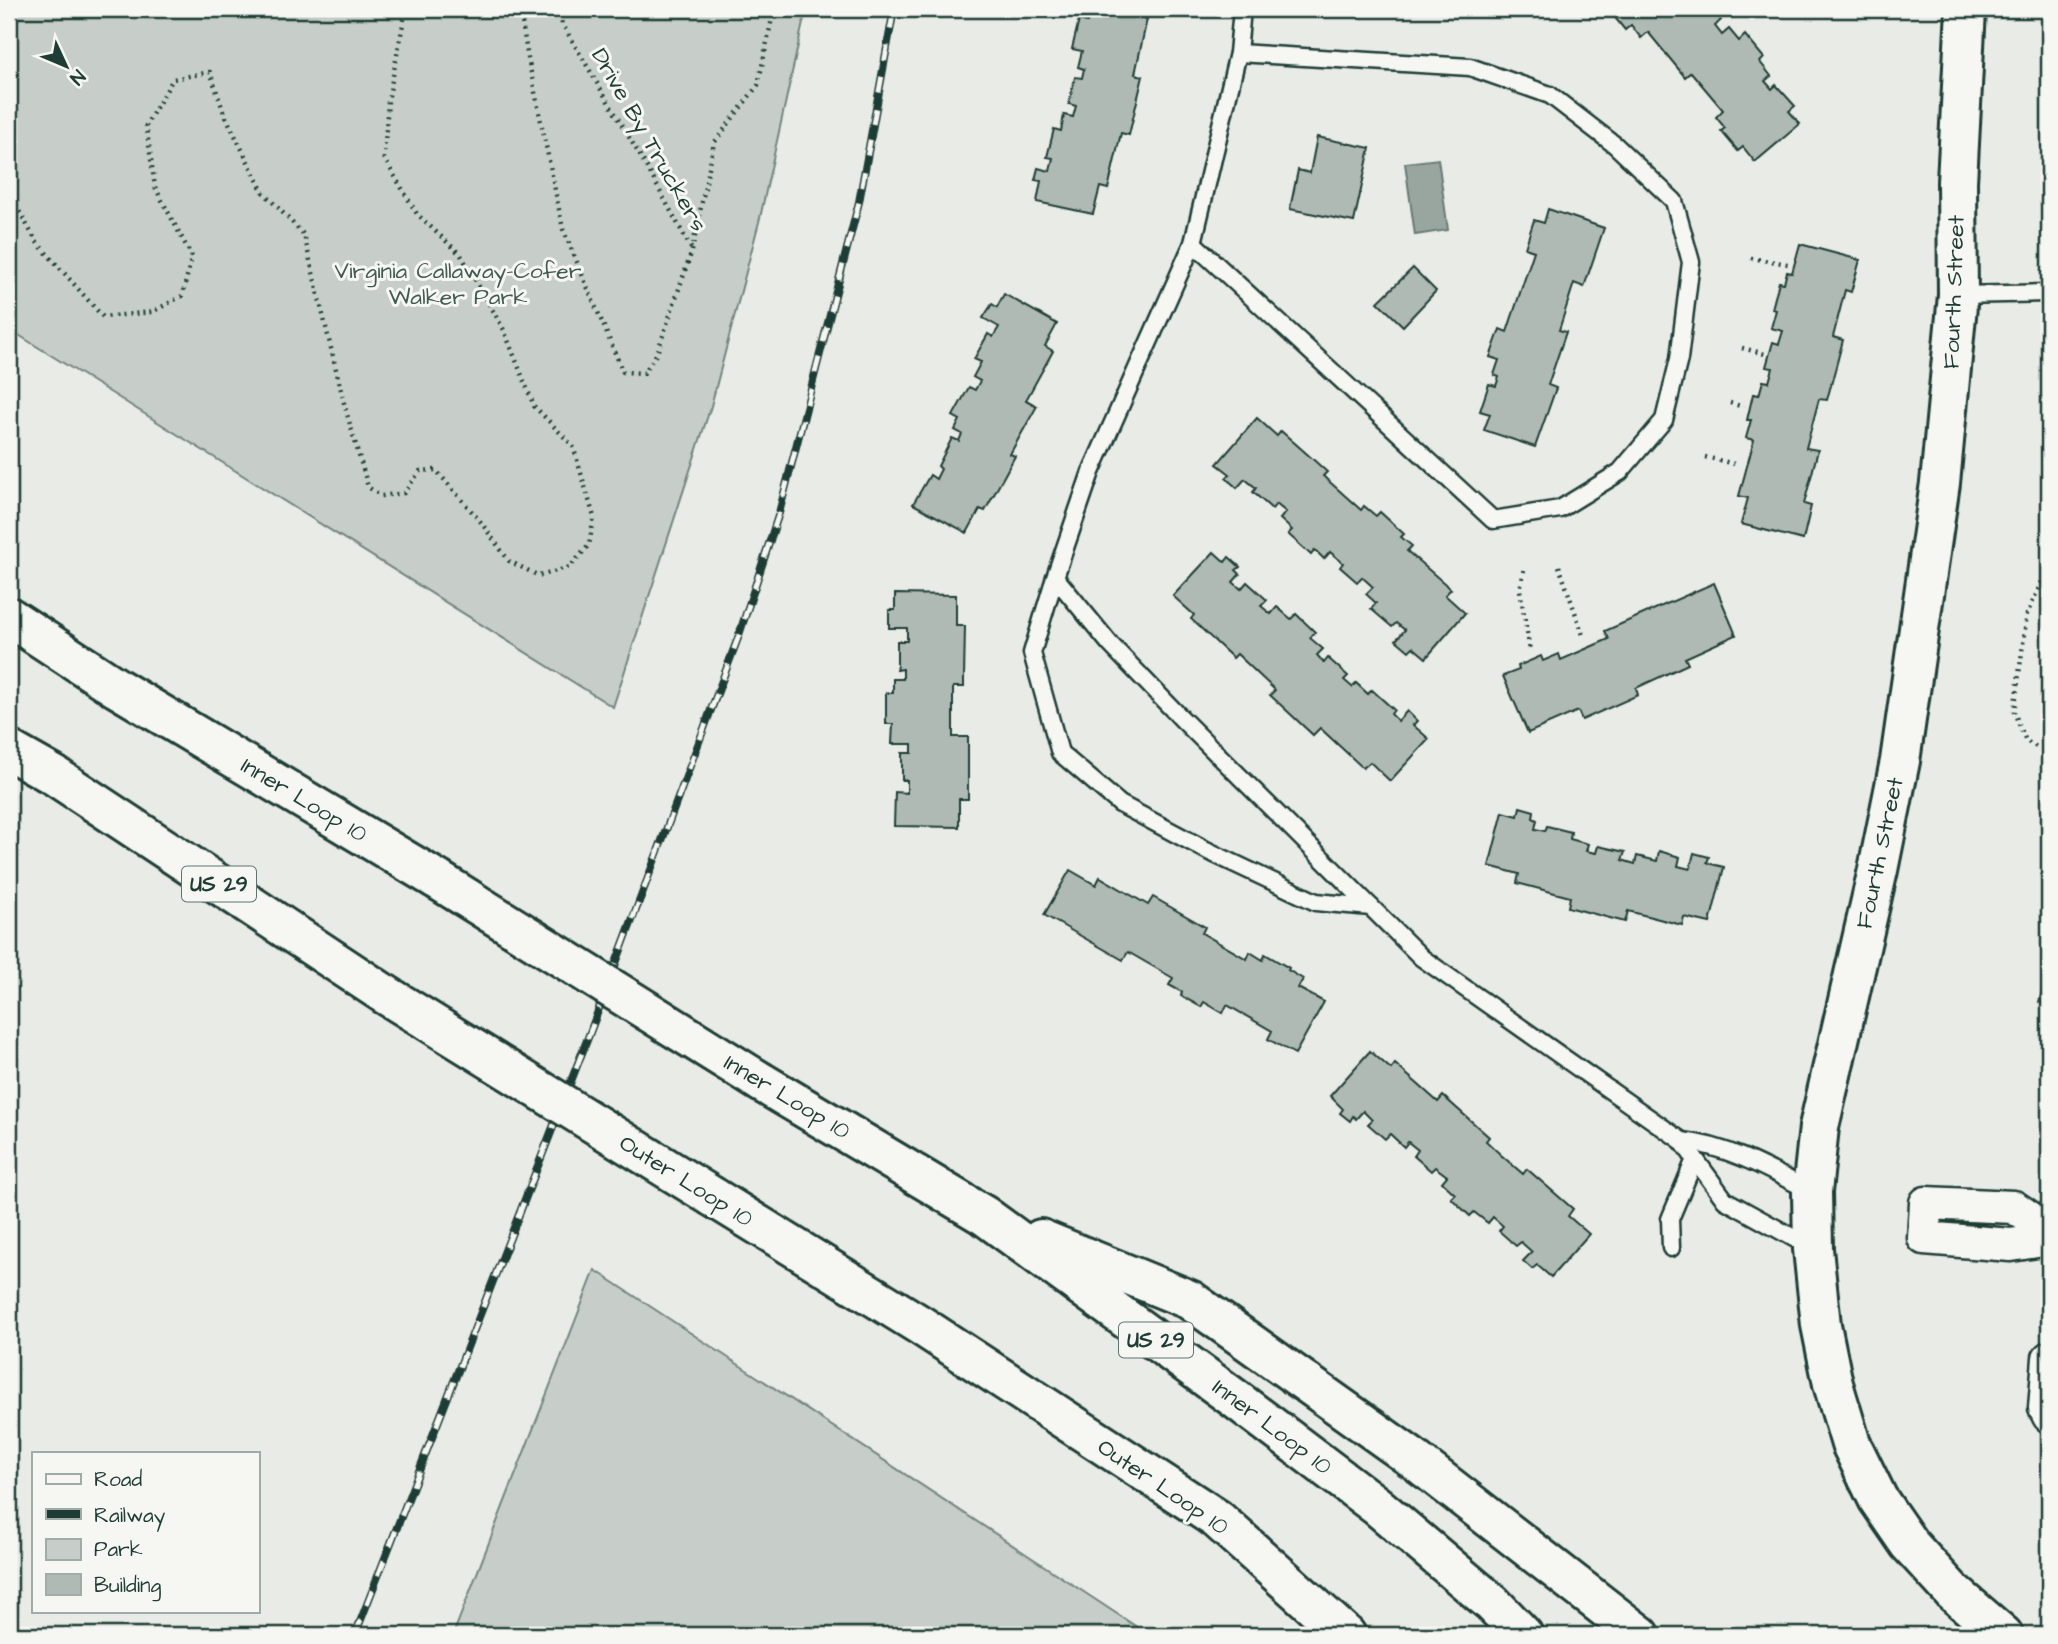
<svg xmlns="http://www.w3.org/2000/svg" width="2058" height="1644" font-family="'Architects Daughter',sans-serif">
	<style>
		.green { fill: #c7cec9; stroke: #73867e; stroke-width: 2 }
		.water { fill: #99a6a0; stroke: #687c75; stroke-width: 2 }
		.building { fill: #b0bab5; stroke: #1f3d34; stroke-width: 2 }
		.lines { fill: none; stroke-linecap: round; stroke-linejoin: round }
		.service-casing { stroke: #1f3d34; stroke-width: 21 }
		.minor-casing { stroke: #1f3d34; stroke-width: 37 }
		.tertiary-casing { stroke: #1f3d34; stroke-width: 44 }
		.motorway-casing { stroke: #1f3d34; stroke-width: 44 }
		.path { stroke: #1f3d34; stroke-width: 4.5; stroke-dasharray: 2 5; stroke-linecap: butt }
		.service { stroke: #f6f6f2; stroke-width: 16 }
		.minor { stroke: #f6f6f2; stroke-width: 32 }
		.tertiary { stroke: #f6f6f2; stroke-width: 38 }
		.motorway { stroke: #f6f6f2; stroke-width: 38 }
		.rail-casing { stroke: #1f3d34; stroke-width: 8 }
		.rail { stroke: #f6f6f2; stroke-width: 5; stroke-dasharray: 16; stroke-linecap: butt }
		.motorway-bridge-casing { stroke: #1f3d34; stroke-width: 44; stroke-linecap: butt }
		.motorway-bridge { stroke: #f6f6f2; stroke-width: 38 }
		.labels { text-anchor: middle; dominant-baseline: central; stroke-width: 6; stroke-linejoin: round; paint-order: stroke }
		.shield { fill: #f6f6f2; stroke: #60746d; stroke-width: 2 }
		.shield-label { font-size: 21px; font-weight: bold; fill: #1f3d34 }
		.street-label { font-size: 23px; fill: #1f3d34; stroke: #f6f6f2 }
		.park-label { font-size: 23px; fill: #415a52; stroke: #f6f6f2 }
	</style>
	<rect width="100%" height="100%" fill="#e9ebe7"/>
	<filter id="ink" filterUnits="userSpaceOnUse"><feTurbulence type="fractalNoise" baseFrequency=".0143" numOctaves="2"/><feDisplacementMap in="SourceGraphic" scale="14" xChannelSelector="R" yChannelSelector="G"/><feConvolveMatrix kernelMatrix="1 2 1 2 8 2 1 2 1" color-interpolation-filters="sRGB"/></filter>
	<g filter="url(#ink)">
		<g class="green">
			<polygon points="9,9 806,9 760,218 711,406 613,707 9,329"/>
			<polygon points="595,1270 1149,1635 453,1635"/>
		</g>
		<polygon class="water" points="1438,159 1448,230 1415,235 1405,163"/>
		<g class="building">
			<polygon points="1078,9 1141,9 1139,17 1147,19 1135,74 1143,76 1129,135 1121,133 1108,189 1100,187 1093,214 1037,202 1041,181 1035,180 1038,168 1050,171 1053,158 1047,157 1054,129 1061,131 1064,115 1073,117 1076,106 1069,104 1075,77 1082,78 1084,69 1078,67 1082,51 1072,49 1079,20 1087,22 1089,11"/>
			<polygon points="1608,9 1712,9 1721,20 1715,26 1722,35 1729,29 1739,41 1745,35 1764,58 1760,62 1771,76 1765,81 1772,89 1776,85 1795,106 1789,111 1800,124 1755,162 1743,147 1738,151 1721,131 1725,128 1716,117 1723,110 1691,72 1685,77 1648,32 1641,38 1631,25 1625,30"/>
			<polygon points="1317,137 1370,148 1354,222 1290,209 1298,170 1310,173"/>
			<polygon points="1548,209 1604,228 1584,287 1574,283 1559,330 1566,332 1548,385 1556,388 1535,447 1484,430 1490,414 1480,411 1489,384 1496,386 1499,377 1494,375 1499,360 1490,357 1500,329 1507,332 1534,251 1525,248 1534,220 1544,223"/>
			<polygon points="1800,244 1860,260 1851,292 1845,290 1833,337 1843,340 1827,400 1819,399 1806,448 1818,450 1804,504 1811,506 1803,540 1741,524 1748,498 1739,496 1754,440 1746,438 1751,420 1747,420 1753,394 1759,395 1763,381 1769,382 1773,368 1766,367 1771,349 1773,342 1779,344 1783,331 1771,328 1776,310 1772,309 1779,282 1784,283 1787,272 1792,273"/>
			<polygon points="1413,268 1436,291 1403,326 1378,302"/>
			<polygon points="1004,294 1057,324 1045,346 1053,351 1026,400 1037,406 1010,454 1015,456 985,511 980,509 967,533 913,504 930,475 936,479 941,469 938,466 952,438 959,441 962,434 955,430 960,420 953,416 969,387 975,390 980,381 973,377 981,362 974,359 988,334 993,337 999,327 983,318 992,304 997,307"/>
			<polygon points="1257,418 1277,436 1281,431 1306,453 1327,472 1323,476 1361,510 1364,506 1376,516 1380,512 1404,534 1401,537 1412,546 1407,551 1451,589 1445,595 1465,613 1426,658 1413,647 1409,651 1396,640 1405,630 1396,623 1392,627 1371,609 1376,603 1366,594 1373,587 1362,577 1357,582 1340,567 1343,563 1330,552 1324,559 1315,550 1311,555 1288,534 1292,530 1280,519 1286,512 1276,504 1272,509 1253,492 1256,488 1245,479 1237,488 1226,478 1230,474 1217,464"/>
			<polygon points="1214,552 1225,562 1229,557 1240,567 1236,570 1240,574 1233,582 1241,589 1247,582 1267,600 1261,606 1271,614 1277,607 1291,619 1296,614 1315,632 1310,638 1323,649 1317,655 1324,663 1328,658 1348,676 1344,680 1352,687 1356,683 1368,694 1372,690 1394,710 1391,714 1398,721 1407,711 1417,721 1413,725 1429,739 1390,781 1370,762 1363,768 1320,728 1313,735 1270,695 1275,690 1237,654 1233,658 1191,619 1194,615 1173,596"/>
			<polygon points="1714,583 1736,635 1685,658 1688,664 1636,688 1638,695 1582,720 1578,711 1528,733 1503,676 1519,670 1518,666 1541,656 1543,661 1559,654 1561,660 1588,648 1609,639 1605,631"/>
			<polygon points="895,594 956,595 956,626 965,626 964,679 964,687 953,687 953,737 968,737 968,799 959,799 959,827 894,826 895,792 907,793 907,780 902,780 902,753 912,753 912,744 892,744 893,724 886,724 886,693 893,693 893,679 903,679 903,669 897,670 897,641 907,641 907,628 889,628 889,610 895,610"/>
			<polygon points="1520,807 1534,811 1533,818 1537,820 1535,829 1545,831 1547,826 1571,832 1570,839 1588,844 1586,851 1596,853 1598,846 1625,852 1622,860 1635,864 1637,856 1657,861 1659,851 1680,857 1678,866 1690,869 1694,853 1709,857 1707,863 1724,867 1710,923 1684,917 1682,925 1628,911 1625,922 1568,907 1570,897 1517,883 1519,874 1489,866 1503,812 1518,816"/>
			<polygon points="1070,870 1096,885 1100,877 1148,905 1153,897 1205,927 1202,933 1247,959 1250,952 1263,960 1265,954 1289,968 1288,970 1303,979 1298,988 1324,1002 1295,1054 1268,1039 1272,1031 1227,1005 1223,1013 1204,1002 1201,1007 1181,996 1182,992 1169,985 1173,978 1128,952 1123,960 1044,915"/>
			<polygon points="2049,969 2049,1005 2039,1002"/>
			<polygon points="1370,1051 1391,1069 1395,1064 1438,1102 1443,1096 1489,1137 1486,1141 1501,1155 1523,1174 1527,1169 1573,1209 1568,1216 1589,1234 1551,1277 1537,1265 1532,1269 1523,1261 1532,1252 1521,1242 1516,1246 1499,1231 1503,1226 1493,1217 1488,1223 1474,1212 1470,1216 1451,1198 1455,1194 1442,1182 1447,1176 1435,1167 1431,1171 1414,1156 1418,1150 1408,1142 1404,1147 1390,1134 1385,1139 1368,1124 1372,1120 1363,1111 1356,1119 1353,1116 1350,1121 1340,1113 1343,1109 1330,1096"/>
		</g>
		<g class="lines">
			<g class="service-casing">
				<g id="service">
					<polyline points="1242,9 1238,53 1193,243 1091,472 1055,577 1110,644 1181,718 1422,958 1682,1141 1725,1200 1812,1248"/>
					<polyline points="1193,243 1493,520 1560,509 1620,472 1664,420 1679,359 1691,262 1674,201 1615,145 1550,95 1470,67 1238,53"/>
					<polyline points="1958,295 2049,293"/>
					<polyline points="1055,577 1032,653 1060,753 1120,804 1208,851 1316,902 1371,907"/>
					<path d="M1682,1141C1729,1146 1770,1170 1812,1192"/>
					<polyline points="1671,1248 1670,1219 1695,1159"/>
				</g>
			</g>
			<g class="minor-casing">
				<g id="minor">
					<polyline points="2049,1231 2014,1207 1926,1203 1924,1238 2011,1245 2049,1239"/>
					<polyline points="2049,1358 2045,1408 2049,1416"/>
				</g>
			</g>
			<g class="tertiary-casing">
				<polyline id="tertiary" points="1966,9 1957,182 1958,295 1940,483 1900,761 1878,870 1819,1127 1812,1192 1813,1249 1821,1325 1833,1384 1851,1444 1878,1499 1909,1544 1952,1591 2003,1635"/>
			</g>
			<g class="motorway-casing">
				<g id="motorway">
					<polyline points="9,617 117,688 438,880"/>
					<polyline points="9,750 55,776 383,993"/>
					<polyline points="761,1082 985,1216 1234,1398 1377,1506 1492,1603 1523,1635"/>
					<polyline points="713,1197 920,1325 1217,1519 1346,1635"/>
					<polyline points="1041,1239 1190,1300 1415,1460 1640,1635"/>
				</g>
			</g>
			<g class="path">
				<polyline points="520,9 527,53 563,229 623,372 644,373 657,353 692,251 714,143 758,85 774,9"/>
				<polyline points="564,9 560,20 649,171 692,250"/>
				<polyline points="9,193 36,241 103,317 152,312 182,296 192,257 155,187 146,125 173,79 210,72 224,113 263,192 304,235 345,407 368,487 381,496 404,493 420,471 436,470 480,521 509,561 539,576 570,567 589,545 594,517 573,446 534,406 504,330 461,255 417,214 384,158 388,101 406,9"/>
				<polyline points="1751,258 1788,264"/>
				<polyline points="1742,348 1765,354"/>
				<polyline points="1730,403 1744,407"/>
				<polyline points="1705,457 1739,465"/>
				<polyline points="1559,566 1584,638"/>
				<polyline points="1524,570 1520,590 1530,651"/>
				<polyline points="2049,570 2045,575 2027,614 2014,712 2026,741 2049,754"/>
			</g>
			<use href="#service" class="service"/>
			<use href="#minor" class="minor"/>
			<use href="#tertiary" class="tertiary"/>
			<use href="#motorway" class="motorway"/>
			<g class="rail-casing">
				<polyline id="rail" points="355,1635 589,1035 738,638 779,513 859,202 894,9"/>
			</g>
			<use href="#rail" class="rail"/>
			<g class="motorway-bridge-casing">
				<g id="motorway-bridge">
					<polyline points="438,880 761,1082"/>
					<polyline points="383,993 713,1197"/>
				</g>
			</g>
			<use href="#motorway-bridge" class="motorway-bridge"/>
		</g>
	</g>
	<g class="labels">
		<g class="shield">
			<rect x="182" y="866.5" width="74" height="35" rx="5"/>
			<rect x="1119" y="1322.5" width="74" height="35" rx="5"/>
		</g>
		<g class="shield-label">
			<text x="219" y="884">US 29</text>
			<text x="1156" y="1340">US 29</text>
		</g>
		<g class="street-label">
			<text transform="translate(649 140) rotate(60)">Drive By Truckers</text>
			<text transform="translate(1954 292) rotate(-88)">Fourth Street</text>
			<text transform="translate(304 800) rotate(31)">Inner Loop 10</text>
			<text transform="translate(1880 853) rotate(-78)">Fourth Street</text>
			<text transform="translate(787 1097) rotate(31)">Inner Loop 10</text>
			<text transform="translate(686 1181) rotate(32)">Outer Loop 10</text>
			<text transform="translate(1272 1427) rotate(37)">Inner Loop 10</text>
			<text transform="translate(1163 1487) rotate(34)">Outer Loop 10</text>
		</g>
		<g class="park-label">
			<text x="458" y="271">Virginia Callaway-Cofer<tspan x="458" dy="26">Walker Park</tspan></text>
		</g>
	</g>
	<rect width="2058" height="1644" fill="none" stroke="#f6f6f2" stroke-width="35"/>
	<rect x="18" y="18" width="2023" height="1609" fill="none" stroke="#1f3d34" stroke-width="2.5" filter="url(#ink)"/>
	<rect x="32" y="1452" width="228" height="161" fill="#f6f6f2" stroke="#a0aca6" stroke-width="2"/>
	<rect x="46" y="1474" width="35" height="10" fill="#f6f6f2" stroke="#a0aca6" stroke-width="2"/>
	<text x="94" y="1486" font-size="21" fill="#1f3d34">Road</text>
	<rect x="46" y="1509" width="35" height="10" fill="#1f3d34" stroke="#a0aca6" stroke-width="2"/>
	<text x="94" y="1522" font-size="21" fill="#1f3d34">Railway</text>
	<rect x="46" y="1539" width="35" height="21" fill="#c7cec9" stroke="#a0aca6" stroke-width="2"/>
	<text x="94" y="1556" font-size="21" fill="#1f3d34">Park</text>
	<rect x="46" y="1574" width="35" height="21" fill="#b0bab5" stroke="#a0aca6" stroke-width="2"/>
	<text x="94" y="1592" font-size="21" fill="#1f3d34">Building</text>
	<g transform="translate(66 66) rotate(134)" stroke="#f6f6f2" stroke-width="5" paint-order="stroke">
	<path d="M0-5L12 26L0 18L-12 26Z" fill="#1f3d34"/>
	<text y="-10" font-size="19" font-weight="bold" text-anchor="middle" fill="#1f3d34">N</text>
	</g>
</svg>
